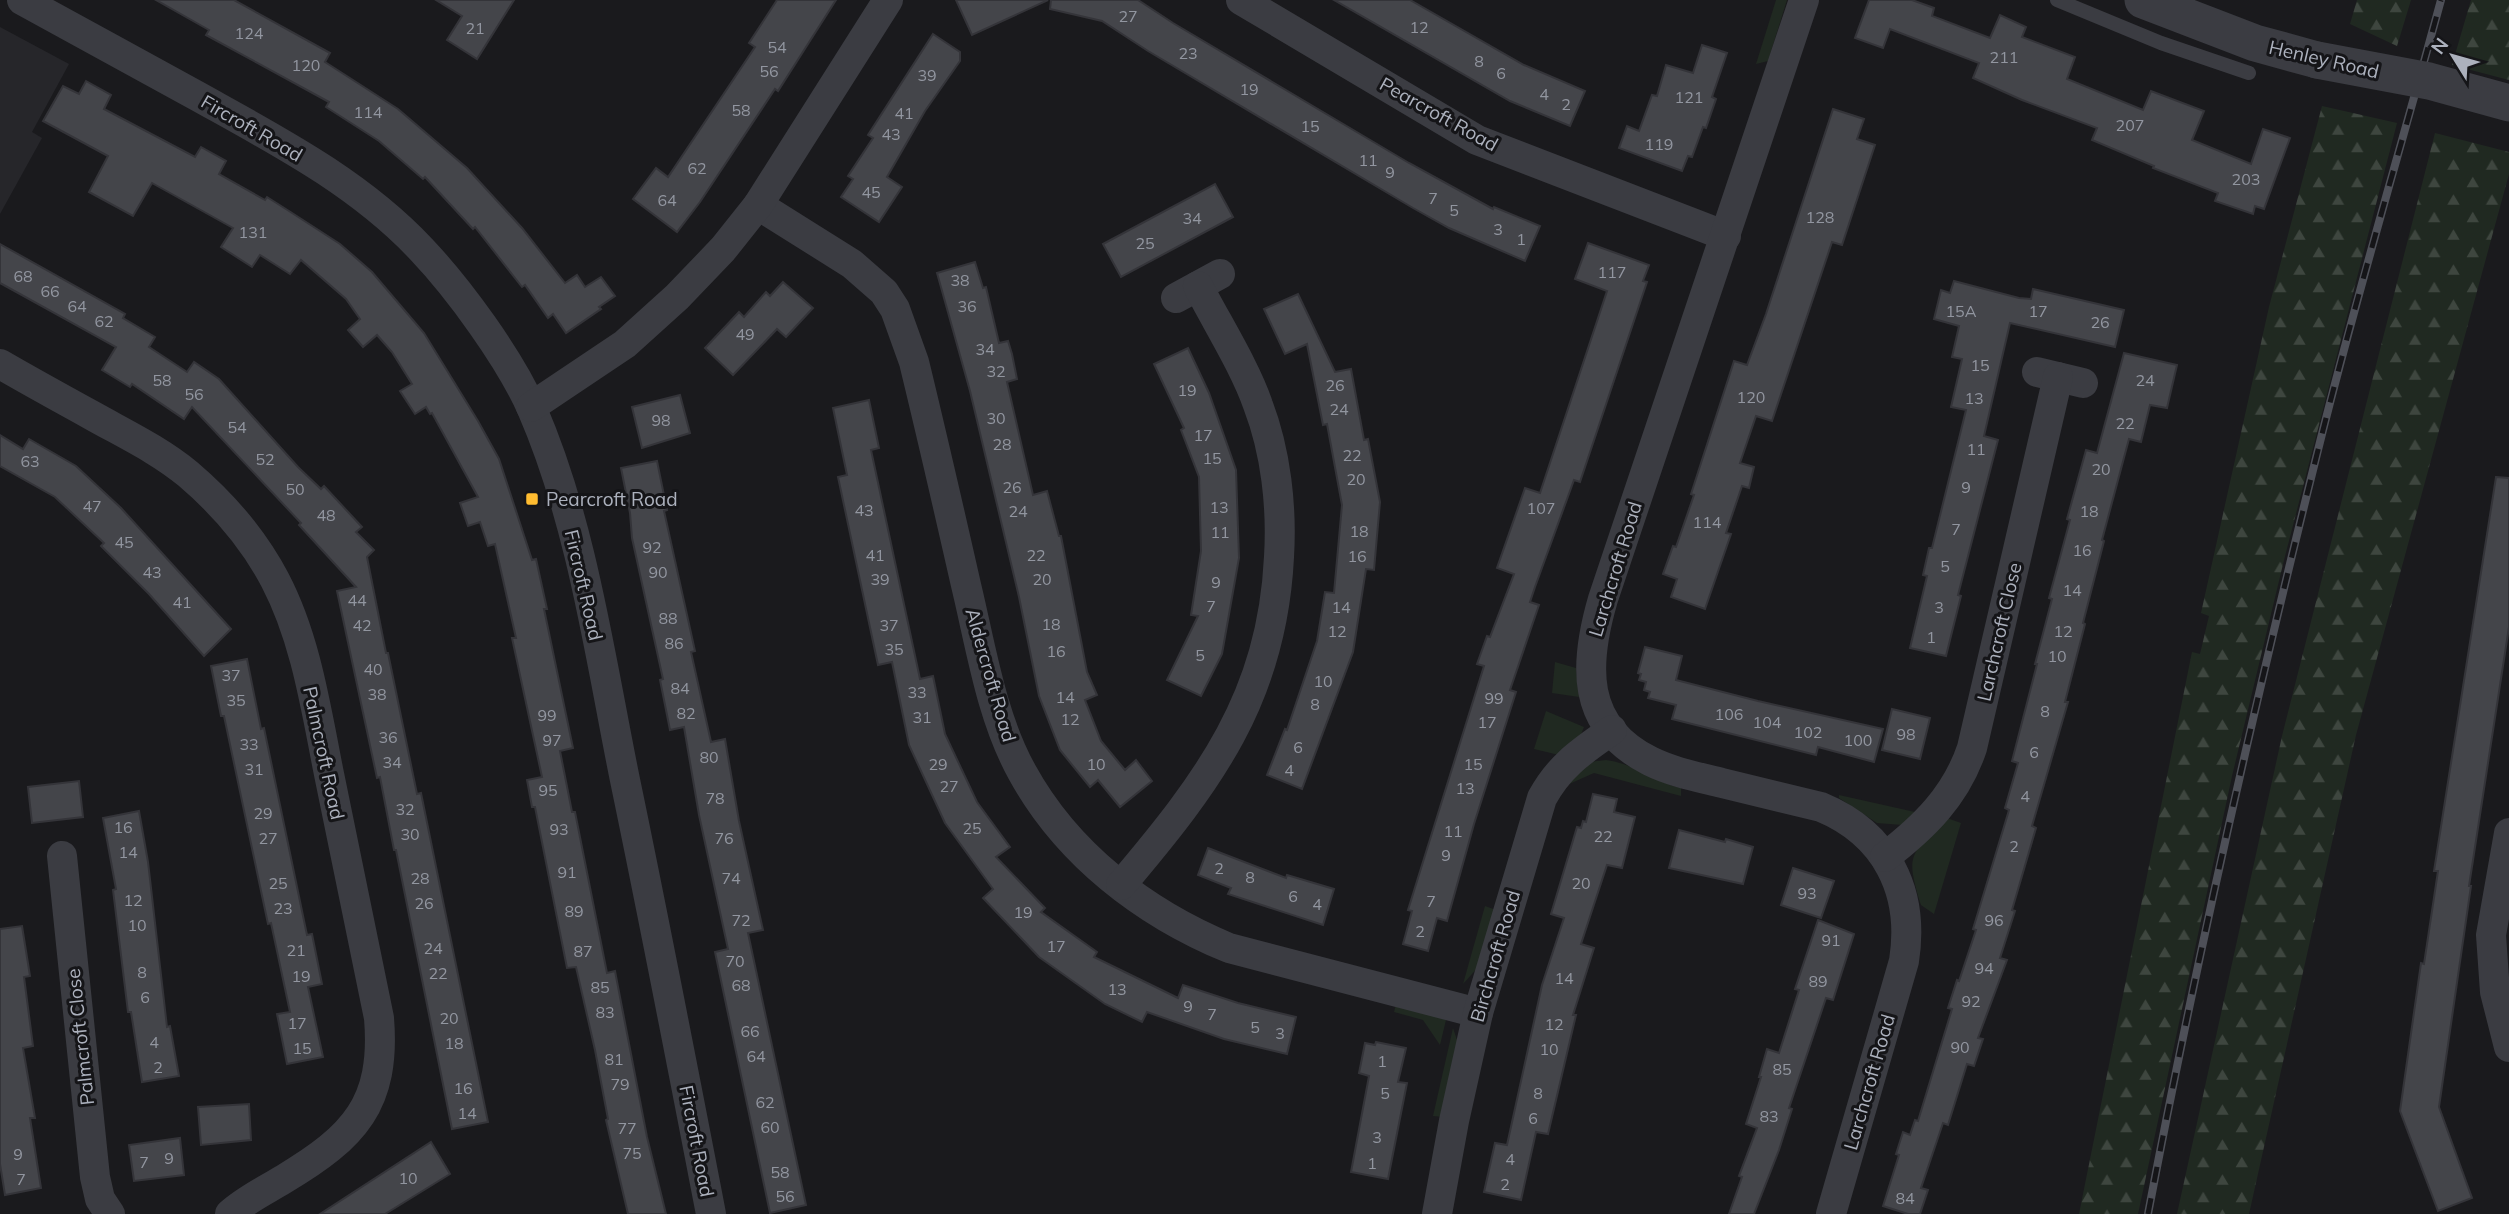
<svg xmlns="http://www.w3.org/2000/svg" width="2509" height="1214" font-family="Mulish,sans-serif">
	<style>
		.built { fill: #26262a }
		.green { fill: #202921 }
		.forest { fill: url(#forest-firs) }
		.building { fill: #44454a; stroke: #343439; stroke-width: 2 }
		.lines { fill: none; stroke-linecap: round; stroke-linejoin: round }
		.service { stroke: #3b3c42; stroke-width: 14 }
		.minor { stroke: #3b3c42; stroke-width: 30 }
		.tertiary { stroke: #3b3c42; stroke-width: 37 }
		.rail-casing { stroke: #4e5058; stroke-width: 8 }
		.rail { stroke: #151518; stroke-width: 5; stroke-dasharray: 16; stroke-linecap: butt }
		.tertiary-bridge { stroke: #3b3c42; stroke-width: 37 }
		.poi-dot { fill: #ffbc30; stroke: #151518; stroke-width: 2.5 }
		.labels { text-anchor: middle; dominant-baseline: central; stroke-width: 6; stroke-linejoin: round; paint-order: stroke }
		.number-label { font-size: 16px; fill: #9296a0 }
		.street-label { font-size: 19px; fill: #acb1bd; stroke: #151518 }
		.poi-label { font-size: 19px; fill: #acb1bd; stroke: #151518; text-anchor: start }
	</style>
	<defs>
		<pattern id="forest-firs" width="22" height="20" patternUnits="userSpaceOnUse" patternTransform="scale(1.75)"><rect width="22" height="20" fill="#202921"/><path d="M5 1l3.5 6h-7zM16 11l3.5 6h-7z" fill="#3e463f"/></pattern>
	</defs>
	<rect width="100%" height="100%" fill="#1a1a1d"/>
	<polygon class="built" points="0,27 69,64 32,132 42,138 0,214"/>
	<g class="green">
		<polygon points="1776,0 1787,0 1768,61 1756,64"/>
		<polygon points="1555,662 1576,668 1579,697 1552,693"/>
		<polygon points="1546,711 1584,727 1580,737 1559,755 1534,749"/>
		<path d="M1606,760C1633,763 1654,782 1681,788V796L1594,773L1567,785L1589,762Z"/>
		<polygon points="1839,795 1915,812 1903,825 1877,823 1839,798"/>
		<path d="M1947,818L1961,823L1934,914L1921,905C1905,852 1910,856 1947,818Z"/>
		<polygon points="1485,906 1496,910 1480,965 1463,984"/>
		<polygon points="1397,1000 1446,1020 1440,1045 1423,1020 1394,1012"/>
		<polygon points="1453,1028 1458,1043 1444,1117 1433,1116"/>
	</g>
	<g class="forest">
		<polygon points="2357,0 2411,0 2397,46 2350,24"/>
		<polygon points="2471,0 2509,0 2509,80 2452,65"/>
		<polygon points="2322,106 2397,123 2284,560 2232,776 2138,1214 2079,1214 2192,652 2200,654 2209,616 2201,613 2269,307"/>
		<polygon points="2435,133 2509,152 2509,174 2356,735 2249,1214 2177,1214 2282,736"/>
	</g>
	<g class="building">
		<polygon points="156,0 234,0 330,53 325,62 398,109 467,168 522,228 565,283 577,275 585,287 601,277 615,296 599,307 601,309 566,333 553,314 548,318 525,285 522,287 475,227 473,229 425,177 423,179 379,141 326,107 329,102 206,35 209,30"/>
		<polygon points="436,0 514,0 477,59 447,40 462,16"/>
		<polygon points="777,0 836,0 778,91 775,89 700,202 677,232 633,199 656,168 668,177 755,47 749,43"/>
		<polygon points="956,0 1048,0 972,35"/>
		<polygon points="1051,0 1138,0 1173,23 1409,163 1493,209 1494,207 1540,226 1525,261 1449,228 1413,208 1148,51 1102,21 1050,9"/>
		<polygon points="1334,0 1410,0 1524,65 1585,91 1570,126 1510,101"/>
		<polygon points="1869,0 1912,0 1934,8 1932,16 1990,38 2000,15 2026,27 2022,37 2075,57 2067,79 2143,110 2151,91 2204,111 2192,140 2251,164 2263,129 2290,138 2264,209 2255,206 2253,214 2215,201 2218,193 2153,168 2154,166 2092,140 2097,128 2022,100 1973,78 1979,63 1890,29 1883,48 1855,38"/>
		<polygon points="933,34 960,52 960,61 925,111 887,177 902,187 879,222 841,197 853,179 848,176 873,138 868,135"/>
		<polygon points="1702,45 1727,53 1712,97 1716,99 1706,128 1703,127 1692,157 1688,156 1682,171 1619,148 1627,126 1639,131 1652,95 1657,96 1666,65 1693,73"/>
		<polygon points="86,81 111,95 104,109 195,157 201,147 226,161 219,174 265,200 267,197 289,211 340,244 372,272 424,333 478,421 499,459 532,560 536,559 547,609 544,609 573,748 560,751 572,812 575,812 607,973 615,971 647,1137 666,1214 628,1214 606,1120 608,1119 595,1050 576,967 567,968 535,807 532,807 527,780 542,777 512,638 516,638 495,544 488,546 480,522 468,526 460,503 478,497 432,413 430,414 426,407 415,414 400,391 412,384 392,352 377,335 363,347 348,330 360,319 346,299 301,260 290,274 260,255 252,267 221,247 233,228 152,183 133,216 89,192 108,156 43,121 63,86 79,94"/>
		<polygon points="1833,109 1864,119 1857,139 1875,145 1842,245 1832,242 1772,421 1756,416 1740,463 1754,467 1749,488 1742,486 1726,533 1731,534 1705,609 1671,597 1677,579 1663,574 1673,546 1676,547 1694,495 1691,494 1734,361 1747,365 1766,314"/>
		<polygon points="1215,184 1233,217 1121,277 1103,244"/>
		<polygon points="1588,243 1649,265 1643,281 1647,282 1580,482 1574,480 1535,587 1530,602 1539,605 1510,690 1516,692 1474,824 1447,921 1437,918 1428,951 1403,944 1412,911 1408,910 1484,666 1477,664 1487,636 1490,637 1514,574 1497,568 1525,488 1540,493 1607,291 1575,279"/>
		<polygon points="0,244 125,314 123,318 155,337 149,347 187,372 194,362 219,379 298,467 321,489 324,486 362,527 356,532 374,550 367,557 386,653 388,653 417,794 421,793 488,1122 452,1129 396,850 394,850 380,777 377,778 337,591 356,587 299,525 301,523 192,407 184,419 132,384 130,387 102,370 116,347 0,283"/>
		<polygon points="975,262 983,288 986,287 999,343 1008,341 1012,354 1017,379 1007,382 1033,495 1047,491 1059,536 1061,536 1087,672 1097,695 1085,700 1101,741 1125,770 1136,760 1152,781 1120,807 1098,780 1090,787 1060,750 1039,696 1019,597 970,391 937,273"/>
		<polygon points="1954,281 2019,298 2031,299 2033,289 2124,310 2115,347 2010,323 1984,436 1998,440 1958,595 1961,596 1946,656 1910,648 1927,576 1923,575 1929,548 1932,548 1966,410 1951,407 1962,359 1952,357 1959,326 1934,319 1941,290 1950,293"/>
		<polygon points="783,282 813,308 786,337 777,329 733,375 705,348 739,312 744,317 766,292 770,296"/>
		<polygon points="1298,294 1335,372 1351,369 1364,440 1368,439 1380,502 1374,570 1366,569 1353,652 1302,789 1267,775 1285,729 1287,730 1317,641 1325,592 1334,593 1342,505 1327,424 1323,425 1307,344 1285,354 1264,309"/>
		<polygon points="1188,348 1209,393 1236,470 1239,558 1222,654 1201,696 1167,680 1198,616 1191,615 1201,551 1199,477 1181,430 1184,428 1154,364"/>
		<polygon points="2124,353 2177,365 2167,408 2150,405 2141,442 2129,439 2102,540 2104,541 2083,623 2085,624 2065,702 2068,702 2032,826 2036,828 2012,910 2015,911 2000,958 2007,960 1978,1038 1983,1039 1974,1066 1967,1064 1948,1125 1943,1123 1921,1188 1928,1190 1920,1214 1908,1214 1883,1206 1899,1155 1896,1154 1903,1132 1910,1135 1915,1120 1918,1121 1952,1009 1948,1008 1957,980 1959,981 1976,930 1973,929 2009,810 2005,808 2018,763 2012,761 2037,664 2035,664 2052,599 2049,598 2070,520 2067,519 2086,450 2097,453"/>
		<polygon points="680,395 690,433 642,448 632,407"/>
		<polygon points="869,400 879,448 871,450 920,679 933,676 945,734 977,802 1010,847 996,857 1045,908 1041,912 1097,952 1094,957 1178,998 1183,985 1238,1003 1296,1017 1287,1054 1224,1039 1147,1012 1142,1022 1105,1004 1039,957 983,898 993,889 945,823 909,745 892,662 878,665 838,477 847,475 833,408"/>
		<polygon points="0,435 23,449 29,439 76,466 121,508 231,629 204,656 149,594 101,546 104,543 55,497 0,466"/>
		<polygon points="657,461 667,510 664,511 695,651 691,652 711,742 725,739 739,821 763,930 748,933 806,1205 770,1213 715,952 728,949 699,815 684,727 670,730 660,680 663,679 632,538 630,513 621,468"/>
		<polygon points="2496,477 2509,478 2509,627 2469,886 2471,886 2439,1107 2472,1198 2438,1211 2400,1111 2421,963 2424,964 2438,871 2434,871"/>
		<polygon points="1645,647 1682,656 1676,680 1758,701 1883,729 1874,762 1818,747 1816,755 1672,719 1676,705 1648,698 1650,692 1644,690 1646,682 1639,680 1641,674 1638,673"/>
		<polygon points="247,659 261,729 264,728 307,935 312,934 322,984 308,987 323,1057 287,1064 277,1014 290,1012 271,923 268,924 224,716 221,716 211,666"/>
		<polygon points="1892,709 1930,718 1920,759 1882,750"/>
		<polygon points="79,781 83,817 32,823 28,787"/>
		<polygon points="1593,794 1617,799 1614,812 1635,817 1622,868 1607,865 1581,944 1594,948 1573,1015 1576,1015 1548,1134 1536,1132 1521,1200 1484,1192 1495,1143 1507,1145 1542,985 1564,918 1551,914 1577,827 1581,828 1583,821 1586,822"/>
		<polygon points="139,811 148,862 167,1027 170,1026 179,1076 142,1082 131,1012 128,1012 113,890 116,889 103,818"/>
		<polygon points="1679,830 1725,842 1726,839 1753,847 1743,884 1669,868"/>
		<polygon points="1208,848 1286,878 1287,875 1334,889 1323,925 1228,894 1231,888 1198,875"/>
		<polygon points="1793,868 1834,881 1821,918 1781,905"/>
		<polygon points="1818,920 1854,934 1833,1000 1826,998 1789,1108 1792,1109 1779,1150 1754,1214 1729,1214 1742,1177 1739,1176 1757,1128 1746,1124 1761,1077 1759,1077 1767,1049 1779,1053 1799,990 1795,989"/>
		<polygon points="22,926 30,976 24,977 33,1046 23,1048 35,1118 30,1118 41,1188 5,1195 0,1164 0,929"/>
		<polygon points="1376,1042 1406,1048 1398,1082 1407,1083 1388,1179 1351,1172 1369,1076 1359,1073 1365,1043 1375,1045"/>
		<polygon points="249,1104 251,1140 201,1145 198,1107"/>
		<polygon points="180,1138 184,1175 134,1181 129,1145"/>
		<polygon points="431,1142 450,1174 385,1214 320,1214"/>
	</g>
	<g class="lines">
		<polyline class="service" points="2057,0 2161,43 2249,73"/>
		<g class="minor">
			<path d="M22,0C81,32 140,65 199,97C278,141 359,183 421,249C459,289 510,359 532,409C582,524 600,657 625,780C655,924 683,1069 711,1214"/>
			<polyline points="1241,0 1477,140 1726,236"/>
			<path d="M1804,0L1603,599C1584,664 1580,726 1650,761C1672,772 1698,777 1722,783C1755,791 1788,799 1821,807C1886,834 1915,891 1904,961L1831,1214"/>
			<path d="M758,205L852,264L884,292L895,309L914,362C932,436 949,510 966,585C981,647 991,716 1022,772C1067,854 1144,913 1229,948L1478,1013"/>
			<polyline points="1176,298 1220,274"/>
			<path d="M0,364C31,382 62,399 93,416C125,434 159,450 188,474C222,503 254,540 275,580C306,639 316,709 329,774C346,855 362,937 379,1018C386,1104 354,1137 284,1179C266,1190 245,1200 230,1214"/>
			<polyline points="2037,372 2083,383"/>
			<polyline points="531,407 625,344 677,297 723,249 758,205 888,0"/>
			<polyline points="2509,833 2491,935 2495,992 2509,1047"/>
			<polyline points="62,856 95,1177 100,1199 110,1214"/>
			<path d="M1885,857C1924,827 1956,796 1972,748L2058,377"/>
			<path d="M1121,885C1209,781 1272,698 1279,557C1282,507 1276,452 1258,405C1245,367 1217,323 1198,286"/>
			<path d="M1437,1214L1454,1121L1478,1013L1542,798C1560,765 1582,751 1612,730"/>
		</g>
		<polyline class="tertiary" points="2143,0 2255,43 2317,60"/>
		<g class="rail-casing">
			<path id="rail" d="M2148,1214C2197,955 2256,698 2320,442C2357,294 2401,147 2441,0"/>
		</g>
		<use href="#rail" class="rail"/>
		<polyline class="tertiary-bridge" points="2317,60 2429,81 2509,103"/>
	</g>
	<rect class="poi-dot" x="525" y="492" width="14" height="14" rx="3.5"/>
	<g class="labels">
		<g class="number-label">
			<text x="1128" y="16">27</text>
			<text x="1419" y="27">12</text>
			<text x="475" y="28">21</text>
			<text x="249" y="33">124</text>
			<text x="777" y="47">54</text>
			<text x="1188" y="53">23</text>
			<text x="2004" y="57">211</text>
			<text x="1479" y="61">8</text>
			<text x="306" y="65">120</text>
			<text x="769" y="71">56</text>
			<text x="1501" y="73">6</text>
			<text x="927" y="75">39</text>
			<text x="1249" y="89">19</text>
			<text x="1544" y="94">4</text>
			<text x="1689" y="97">121</text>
			<text x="1566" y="104">2</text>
			<text x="741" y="110">58</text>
			<text x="368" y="112">114</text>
			<text x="904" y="113">41</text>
			<text x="2130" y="125">207</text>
			<text x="1310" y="126">15</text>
			<text x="891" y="134">43</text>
			<text x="1659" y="144">119</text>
			<text x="1368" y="160">11</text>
			<text x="697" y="168">62</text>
			<text x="1390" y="172">9</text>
			<text x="2246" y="179">203</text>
			<text x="871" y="192">45</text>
			<text x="1433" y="198">7</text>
			<text x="667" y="200">64</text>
			<text x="1454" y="210">5</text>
			<text x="1820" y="217">128</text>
			<text x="1192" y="218">34</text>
			<text x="1498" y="229">3</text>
			<text x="253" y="232">131</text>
			<text x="1521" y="239">1</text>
			<text x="1145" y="243">25</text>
			<text x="1612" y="272">117</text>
			<text x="23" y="276">68</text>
			<text x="960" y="280">38</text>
			<text x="50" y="291">66</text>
			<text x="77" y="306">64</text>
			<text x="967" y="306">36</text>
			<text x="1961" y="311">15A</text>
			<text x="2038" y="311">17</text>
			<text x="104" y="321">62</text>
			<text x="2100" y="322">26</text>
			<text x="745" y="334">49</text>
			<text x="985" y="349">34</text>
			<text x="1980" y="365">15</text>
			<text x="996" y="371">32</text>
			<text x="162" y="380">58</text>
			<text x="2145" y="380">24</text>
			<text x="1335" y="385">26</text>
			<text x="1187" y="390">19</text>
			<text x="194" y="394">56</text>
			<text x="1751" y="397">120</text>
			<text x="1974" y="398">13</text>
			<text x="1339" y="409">24</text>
			<text x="996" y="418">30</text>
			<text x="661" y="420">98</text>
			<text x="2125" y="423">22</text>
			<text x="237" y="427">54</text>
			<text x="1203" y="435">17</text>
			<text x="1002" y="444">28</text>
			<text x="1976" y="449">11</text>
			<text x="1352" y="455">22</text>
			<text x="1212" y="458">15</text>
			<text x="265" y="459">52</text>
			<text x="30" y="461">63</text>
			<text x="2101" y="469">20</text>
			<text x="1356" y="479">20</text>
			<text x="1012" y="487">26</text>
			<text x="1966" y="487">9</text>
			<text x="295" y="489">50</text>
			<text x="92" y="506">47</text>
			<text x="1219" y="507">13</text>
			<text x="1541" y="508">107</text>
			<text x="864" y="510">43</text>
			<text x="1018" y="511">24</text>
			<text x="2089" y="511">18</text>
			<text x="326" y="515">48</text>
			<text x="1707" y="522">114</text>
			<text x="1956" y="529">7</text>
			<text x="1359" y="531">18</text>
			<text x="1220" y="532">11</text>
			<text x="124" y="542">45</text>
			<text x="652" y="547">92</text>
			<text x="2082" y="550">16</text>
			<text x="875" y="555">41</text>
			<text x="1036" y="555">22</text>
			<text x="1357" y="556">16</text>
			<text x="1945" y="566">5</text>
			<text x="152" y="572">43</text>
			<text x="658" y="572">90</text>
			<text x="880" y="579">39</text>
			<text x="1042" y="579">20</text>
			<text x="1216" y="582">9</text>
			<text x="2072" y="590">14</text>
			<text x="357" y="600">44</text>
			<text x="182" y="602">41</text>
			<text x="1211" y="606">7</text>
			<text x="1341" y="607">14</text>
			<text x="1939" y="607">3</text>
			<text x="668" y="618">88</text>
			<text x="1051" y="624">18</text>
			<text x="362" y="625">42</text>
			<text x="889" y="625">37</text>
			<text x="1337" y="631">12</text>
			<text x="2063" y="631">12</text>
			<text x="1931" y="637">1</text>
			<text x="674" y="643">86</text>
			<text x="894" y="649">35</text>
			<text x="1056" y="651">16</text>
			<text x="1200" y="655">5</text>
			<text x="2057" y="656">10</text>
			<text x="373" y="669">40</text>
			<text x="231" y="675">37</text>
			<text x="1323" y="681">10</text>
			<text x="680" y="688">84</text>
			<text x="917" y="692">33</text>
			<text x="377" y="694">38</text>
			<text x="1065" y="697">14</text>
			<text x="1494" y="698">99</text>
			<text x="236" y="700">35</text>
			<text x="1315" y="704">8</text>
			<text x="2045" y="711">8</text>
			<text x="686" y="713">82</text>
			<text x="1729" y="714">106</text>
			<text x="547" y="715">99</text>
			<text x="922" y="717">31</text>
			<text x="1070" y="719">12</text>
			<text x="1487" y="722">17</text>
			<text x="1767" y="722">104</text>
			<text x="1808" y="732">102</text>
			<text x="1906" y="734">98</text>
			<text x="388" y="737">36</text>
			<text x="552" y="740">97</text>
			<text x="1858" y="740">100</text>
			<text x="249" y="744">33</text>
			<text x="1298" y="747">6</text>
			<text x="2034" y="752">6</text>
			<text x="709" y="757">80</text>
			<text x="392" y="762">34</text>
			<text x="938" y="764">29</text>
			<text x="1096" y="764">10</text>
			<text x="1473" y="764">15</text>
			<text x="254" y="769">31</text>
			<text x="1289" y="770">4</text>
			<text x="949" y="786">27</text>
			<text x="1465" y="788">13</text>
			<text x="548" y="790">95</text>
			<text x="2025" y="796">4</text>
			<text x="715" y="798">78</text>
			<text x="405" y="809">32</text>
			<text x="263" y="813">29</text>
			<text x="123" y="827">16</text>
			<text x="972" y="828">25</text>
			<text x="559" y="829">93</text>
			<text x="1453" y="831">11</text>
			<text x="410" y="834">30</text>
			<text x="1603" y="836">22</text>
			<text x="268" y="838">27</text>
			<text x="724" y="838">76</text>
			<text x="2014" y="846">2</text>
			<text x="128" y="852">14</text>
			<text x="1446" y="855">9</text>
			<text x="1219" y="868">2</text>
			<text x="567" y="872">91</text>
			<text x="1250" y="877">8</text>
			<text x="420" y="878">28</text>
			<text x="731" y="878">74</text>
			<text x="278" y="883">25</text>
			<text x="1581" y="883">20</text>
			<text x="1807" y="893">93</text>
			<text x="1293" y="896">6</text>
			<text x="133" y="900">12</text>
			<text x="1431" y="901">7</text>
			<text x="424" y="903">26</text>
			<text x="1317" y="904">4</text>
			<text x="283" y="908">23</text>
			<text x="574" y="911">89</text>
			<text x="1023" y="912">19</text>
			<text x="741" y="920">72</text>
			<text x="1994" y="920">96</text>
			<text x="137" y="925">10</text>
			<text x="1420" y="931">2</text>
			<text x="1831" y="940">91</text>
			<text x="1056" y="946">17</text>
			<text x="433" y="948">24</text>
			<text x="296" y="950">21</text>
			<text x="583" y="951">87</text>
			<text x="735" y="961">70</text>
			<text x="1984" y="968">94</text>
			<text x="142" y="972">8</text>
			<text x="438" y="973">22</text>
			<text x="301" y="976">19</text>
			<text x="1564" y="978">14</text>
			<text x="1818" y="981">89</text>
			<text x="741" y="985">68</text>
			<text x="600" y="987">85</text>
			<text x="1117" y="989">13</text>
			<text x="145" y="997">6</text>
			<text x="1971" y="1001">92</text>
			<text x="1188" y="1006">9</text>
			<text x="605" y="1012">83</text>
			<text x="1212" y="1014">7</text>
			<text x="449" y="1018">20</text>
			<text x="297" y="1023">17</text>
			<text x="1554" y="1024">12</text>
			<text x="1255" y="1027">5</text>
			<text x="750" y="1031">66</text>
			<text x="1280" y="1033">3</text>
			<text x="154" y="1042">4</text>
			<text x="454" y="1043">18</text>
			<text x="1960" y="1047">90</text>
			<text x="302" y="1048">15</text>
			<text x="1549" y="1049">10</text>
			<text x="756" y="1056">64</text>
			<text x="614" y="1059">81</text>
			<text x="1382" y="1061">1</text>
			<text x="158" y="1067">2</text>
			<text x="1782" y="1069">85</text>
			<text x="620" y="1084">79</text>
			<text x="463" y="1088">16</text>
			<text x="1385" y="1093">5</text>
			<text x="1538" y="1093">8</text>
			<text x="765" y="1102">62</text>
			<text x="467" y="1113">14</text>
			<text x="1769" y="1116">83</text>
			<text x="1533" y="1118">6</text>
			<text x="770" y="1127">60</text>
			<text x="627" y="1128">77</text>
			<text x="1377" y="1137">3</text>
			<text x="632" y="1153">75</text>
			<text x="18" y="1154">9</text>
			<text x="169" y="1158">9</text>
			<text x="1510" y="1159">4</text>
			<text x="144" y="1162">7</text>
			<text x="1372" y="1163">1</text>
			<text x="780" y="1172">58</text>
			<text x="408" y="1178">10</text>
			<text x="21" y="1179">7</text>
			<text x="1505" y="1184">2</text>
			<text x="785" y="1196">56</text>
			<text x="1905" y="1198">84</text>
		</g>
		<g class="street-label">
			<text transform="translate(2324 59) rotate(13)">Henley Road</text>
			<text transform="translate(1439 114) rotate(29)">Pearcroft Road</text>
			<text transform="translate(252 128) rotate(30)">Fircroft Road</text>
			<text transform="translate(1615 569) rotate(-73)">Larchcroft Road</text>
			<text transform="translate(584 585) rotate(77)">Fircroft Road</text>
			<text transform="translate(1999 632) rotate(-77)">Larchcroft Close</text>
			<text transform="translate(991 675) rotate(74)">Aldercroft Road</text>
			<text transform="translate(324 753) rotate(78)">Palmcroft Road</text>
			<text transform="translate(1495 956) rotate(-74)">Birchcroft Road</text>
			<text transform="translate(80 1037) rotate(-96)">Palmcroft Close</text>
			<text transform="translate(1869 1082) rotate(-74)">Larchcroft Road</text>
			<text transform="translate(697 1141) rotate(79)">Fircroft Road</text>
		</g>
		<g class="poi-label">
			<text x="546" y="499">Pearcroft Road</text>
		</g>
	</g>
	<g transform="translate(2453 56) rotate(307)" stroke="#151518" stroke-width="5" paint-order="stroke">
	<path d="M0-5L12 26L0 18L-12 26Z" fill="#acb1bd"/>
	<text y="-10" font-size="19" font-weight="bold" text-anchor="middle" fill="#acb1bd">N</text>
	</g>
</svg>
